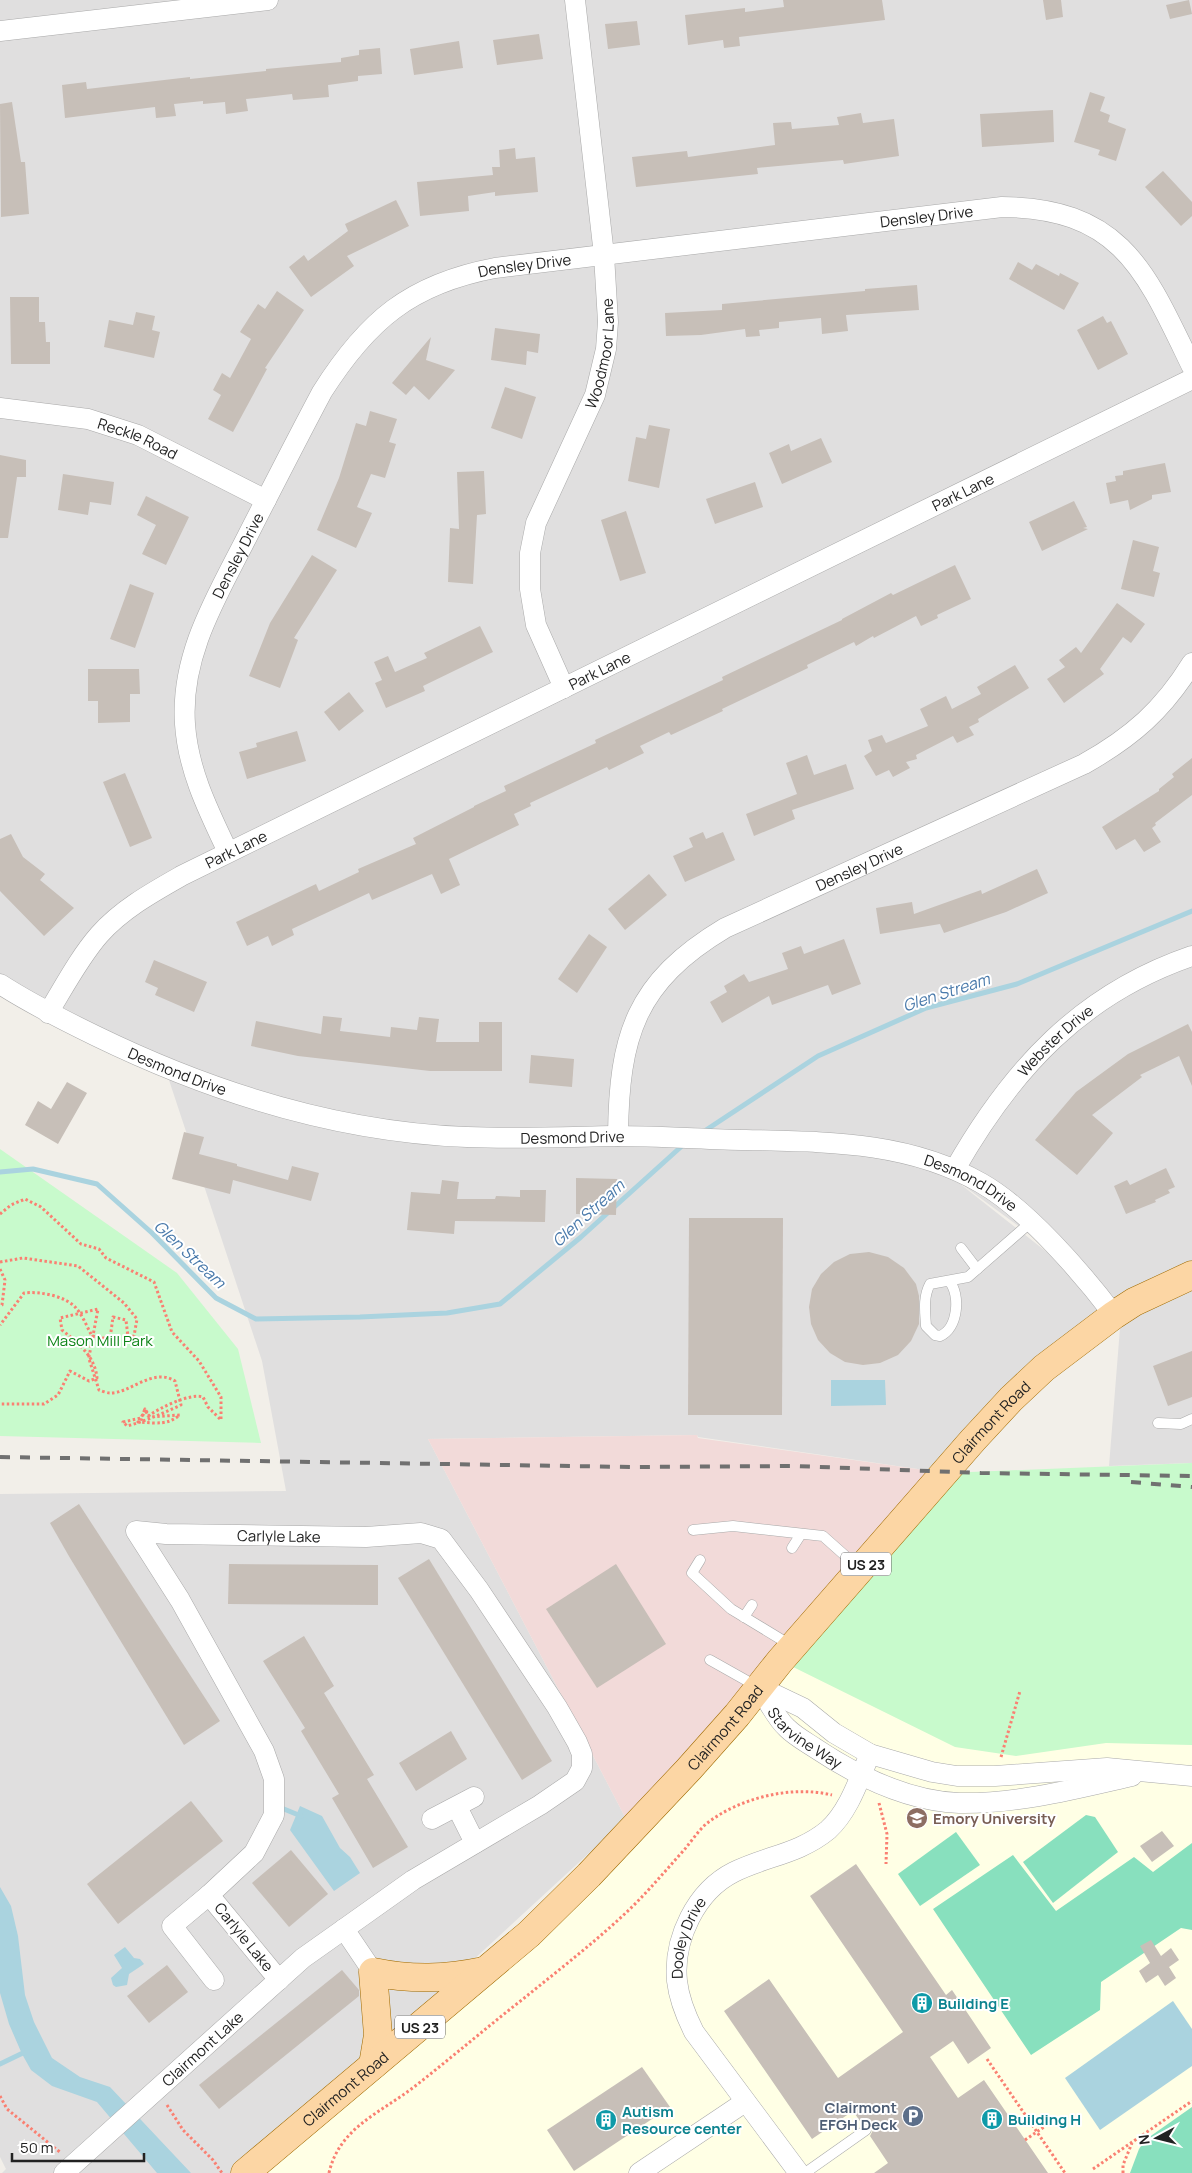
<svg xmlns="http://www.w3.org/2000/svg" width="1192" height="2173" font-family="Manrope,sans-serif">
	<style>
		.residential { fill: #e0dfdf; fill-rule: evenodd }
		.commercial { fill: #f2dad9 }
		.education { fill: #ffffe5 }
		.park { fill: #c8facc }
		.pitch { fill: #88e0be }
		.water { fill: #aad3df }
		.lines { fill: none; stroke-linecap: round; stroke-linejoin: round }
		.stream { stroke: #aad3df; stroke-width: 5 }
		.building { fill: #c7bfb8 }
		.lane-casing { stroke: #a9a9a9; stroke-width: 11 }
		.street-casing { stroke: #a9a9a9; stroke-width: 21 }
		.primary-casing { stroke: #a06b00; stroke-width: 29 }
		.path { stroke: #fa8072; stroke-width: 3; stroke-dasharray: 2.5 2.5; stroke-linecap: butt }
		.lane { stroke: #fff; stroke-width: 10 }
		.street { stroke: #fff; stroke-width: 20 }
		.primary { stroke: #fcd6a4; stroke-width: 28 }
		.rail { stroke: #707070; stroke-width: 4; stroke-dasharray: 10 10; stroke-linecap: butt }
		.labels { text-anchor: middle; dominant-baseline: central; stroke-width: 4; stroke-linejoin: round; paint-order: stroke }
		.shield { fill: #fff; stroke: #646464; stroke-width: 1 }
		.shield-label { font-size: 14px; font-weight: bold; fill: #222 }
		.street-label { font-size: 15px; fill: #222; stroke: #fff }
		.park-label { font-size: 15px; fill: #0c8416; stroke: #fff }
		.education-label { font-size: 15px; font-weight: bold; fill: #785e54; stroke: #fff; text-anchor: start }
		.culture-label { font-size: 15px; font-weight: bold; fill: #0d838f; stroke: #fff; text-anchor: start }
		.service-label { font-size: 15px; font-weight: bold; fill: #4e5e75; stroke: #fff; text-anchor: end }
		.water-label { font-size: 16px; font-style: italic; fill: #4a7aab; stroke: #fff }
	</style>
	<rect width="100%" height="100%" fill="#f2efe9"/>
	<path class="residential" d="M0,0H1192V1463L1109,1466L1122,1303L945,1473L698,1437L697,1435L428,1439L626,1819L242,2173H2L6,2169L0,2157V1494L286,1491L262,1361L165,1068L0,984ZM959,1183H960L1115,1297L1067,1268Z"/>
	<polygon class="commercial" points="697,1435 698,1438 945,1473 626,1819 428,1439"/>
	<polygon class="education" points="1192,1508 1192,2173 245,2173 422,2026 771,1671"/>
	<g class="park">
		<polygon points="0,1149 177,1273 238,1349 261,1443 0,1436"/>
		<polygon points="1192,1463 1192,1745 1106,1743 1016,1756 955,1747 783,1662 947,1473"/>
	</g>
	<g class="pitch">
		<polygon points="1086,1815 1095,1817 1118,1852 1053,1903 1023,1862"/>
		<polygon points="956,1832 980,1865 920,1906 898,1874"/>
		<polygon points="1192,1843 1192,1930 1181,1928 1101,1982 1100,2010 1031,2055 933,1909 1013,1855 1056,1911 1134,1857 1153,1872"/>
		<polygon points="1192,2107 1192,2173 1130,2173 1139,2149 1145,2140"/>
	</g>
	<g class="water">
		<polygon points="831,1380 885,1380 886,1405 831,1406"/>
		<polygon points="300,1806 322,1816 340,1848 350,1857 360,1873 334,1891 290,1830"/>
		<polygon points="0,1887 11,1906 18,1936 25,1995 34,2022 52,2058 80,2077 110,2087 191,2173 157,2173 97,2102 52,2086 31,2070 22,2054 9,2024 0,1993"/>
		<polygon points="125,1947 134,1958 140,1959 144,1964 129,1974 127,1985 116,1987 113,1985 111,1978 122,1968 114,1955"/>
		<polygon points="1173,2001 1192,2029 1192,2066 1100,2130 1065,2078"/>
	</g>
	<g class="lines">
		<g class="stream">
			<polyline points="703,1132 818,1056 926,1008 1017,984 1192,911"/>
			<polyline points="0,1172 33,1169 97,1184 152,1233 216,1298 256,1319 360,1317 447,1313 500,1304 581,1237 683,1145"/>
			<polyline points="279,1807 301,1816"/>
			<polyline points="0,2064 27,2051"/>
		</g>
	</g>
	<g class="building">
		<polygon points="783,0 882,0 885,20 739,37 740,46 724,48 723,40 688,45 685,15 745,8 745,12 784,7"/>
		<polygon points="1043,0 1061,0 1063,17 1046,20"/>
		<polygon points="1189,0 1192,14 1170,19 1166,5"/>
		<polygon points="637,21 640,45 608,49 605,24"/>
		<polygon points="539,34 543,59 497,65 493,40"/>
		<polygon points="459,41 463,68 414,75 410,49"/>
		<polygon points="380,48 382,74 358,76 358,81 328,85 329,97 293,100 292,94 246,99 248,111 226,114 225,102 203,104 203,101 174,104 176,116 156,118 155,107 65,118 62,85 86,82 87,89 190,77 190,79 266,71 266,69 341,62 341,58 359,55 359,50"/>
		<polygon points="1090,92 1105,97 1100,111 1110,115 1108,122 1126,129 1116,161 1098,155 1100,150 1074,142"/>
		<polygon points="12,102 21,162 25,162 29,214 1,217 0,104"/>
		<polygon points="1053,110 1054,142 982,147 980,114"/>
		<polygon points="861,113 863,123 894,119 899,156 844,164 843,160 757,168 758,174 636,187 632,157 687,151 688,157 775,145 773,123 791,122 792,129 839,125 837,117"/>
		<polygon points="515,148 516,159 535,157 538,192 495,196 495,192 468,196 469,211 420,216 417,182 493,175 492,167 500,167 499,150"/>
		<polygon points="1163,171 1192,202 1192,216 1181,226 1145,187"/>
		<polygon points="396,200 409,226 347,256 354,266 311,297 289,267 304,255 308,261 348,231 345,224"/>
		<polygon points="1018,262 1032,270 1036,264 1059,276 1060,273 1079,283 1064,310 1009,279"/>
		<polygon points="917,285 919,310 846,315 848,331 822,334 821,318 779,322 779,328 759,330 760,336 746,337 745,329 701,335 666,336 665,313 722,310 722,304 865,291 865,289"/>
		<polygon points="277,291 304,310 265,368 267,369 233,432 208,419 221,395 213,390 222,373 230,378 251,339 240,332 258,304 265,309"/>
		<polygon points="10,297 39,297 39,322 45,322 46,342 50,342 50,364 11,364"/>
		<polygon points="136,312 155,316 152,330 160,332 154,358 104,347 109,320 133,325"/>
		<polygon points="1103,316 1107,323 1111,321 1128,354 1098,370 1077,330"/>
		<polygon points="495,328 540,334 538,353 527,351 526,365 491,360"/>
		<polygon points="431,337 426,360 455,370 429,400 414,386 406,395 392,383"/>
		<polygon points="505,387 536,397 522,439 491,428"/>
		<polygon points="370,411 397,419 389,442 396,444 385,478 371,474 357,507 372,513 356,548 317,530 339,478 356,423 366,426"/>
		<polygon points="649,425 670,429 659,488 628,481 636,437 646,439"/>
		<polygon points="821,438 832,462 782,484 769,453 789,444 791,451"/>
		<polygon points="0,455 26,460 26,477 17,477 8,538 0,538"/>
		<polygon points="1165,463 1171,492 1152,495 1152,499 1130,510 1128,500 1110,504 1106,483 1116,481 1115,476 1123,475 1123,471"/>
		<polygon points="484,471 486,514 477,515 473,584 448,582 450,528 459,529 457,472"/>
		<polygon points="63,474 114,482 111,505 90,502 88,515 58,510"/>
		<polygon points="755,482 763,507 715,524 706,499"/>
		<polygon points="146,496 189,517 166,565 142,554 156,525 137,515"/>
		<polygon points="1074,501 1087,527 1083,528 1088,529 1042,551 1029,522"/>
		<polygon points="626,511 646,573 620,581 601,520"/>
		<polygon points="1133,540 1159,547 1153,571 1160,573 1154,597 1121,589"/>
		<polygon points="312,555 337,570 294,638 298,640 280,688 249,676 270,623"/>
		<polygon points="955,565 971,599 937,615 938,618 921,626 916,616 874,638 873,636 856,646 854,642 807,665 808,668 722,709 723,711 671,735 669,732 640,746 644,753 609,770 607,767 530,803 531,806 514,814 519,825 449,859 460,885 441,894 432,874 372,900 369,893 292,929 294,935 272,946 268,936 247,946 236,922 316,884 319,891 359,872 358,869 416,844 413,838 474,807 474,806 506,791 504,786 596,743 595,740 723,680 722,677 842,620 842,619 891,593 893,595"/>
		<polygon points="130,584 154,593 135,648 110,639"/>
		<polygon points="1117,603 1145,624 1131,643 1123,637 1100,669 1104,674 1064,703 1047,679 1065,667 1059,660 1076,647 1081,653"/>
		<polygon points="480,626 493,652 423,686 425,691 386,708 375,683 382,680 374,662 388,656 395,672 427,658 424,653"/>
		<polygon points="1015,665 1029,688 978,719 979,722 969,727 974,735 957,743 953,736 916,755 917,759 906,762 910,768 893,777 889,770 876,776 864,756 872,751 868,740 882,735 886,743 928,726 920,709 946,696 952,709 981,694 977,687"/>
		<polygon points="88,669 139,669 140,694 130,694 130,722 98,723 98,701 88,701"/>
		<polygon points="349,692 364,711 339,731 324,712"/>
		<polygon points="297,731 306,761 247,779 239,752 257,747 256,743"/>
		<polygon points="807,755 814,775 846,764 854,789 792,810 795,819 754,836 746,814 797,794 786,763"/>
		<polygon points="1192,758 1192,795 1155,823 1156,825 1152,828 1161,842 1144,852 1135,839 1116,850 1102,827 1159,791 1159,789 1174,777 1172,774"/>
		<polygon points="125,773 152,838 130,847 103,782"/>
		<polygon points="703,832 706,839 723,832 735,860 685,882 673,856 693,847 689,838"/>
		<polygon points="11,834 23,857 45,874 40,880 74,908 44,936 0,891 0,839"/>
		<polygon points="1037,869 1048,893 1006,912 944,933 940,924 880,934 876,908 912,902 914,914 981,890 982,894"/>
		<polygon points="649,874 667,895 625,930 608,909"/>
		<polygon points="589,934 607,947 577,993 558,979"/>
		<polygon points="844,939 861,984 832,995 828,985 772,1005 769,996 722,1023 710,1002 727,992 724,986 744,974 749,982 788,969 782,953 801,946 804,954"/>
		<polygon points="154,960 207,982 194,1012 155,995 158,988 145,982"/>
		<polygon points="323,1016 342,1018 340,1031 390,1037 391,1027 417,1030 419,1017 439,1019 436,1042 479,1042 479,1022 502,1022 502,1071 430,1071 298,1056 251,1046 256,1021 321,1034"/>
		<polygon points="1188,1024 1192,1032 1192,1086 1179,1056 1140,1075 1142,1077 1092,1115 1113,1133 1077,1175 1035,1140 1076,1092 1128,1054"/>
		<polygon points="531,1055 574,1059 572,1087 529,1083"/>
		<polygon points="67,1082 87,1093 58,1144 25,1125 38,1101 51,1109"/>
		<polygon points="184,1132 204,1137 199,1154 237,1164 237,1166 288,1180 292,1166 319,1173 311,1201 233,1180 230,1194 172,1179"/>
		<polygon points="1166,1168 1175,1187 1168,1190 1170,1193 1155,1200 1156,1202 1126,1214 1114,1186 1127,1180 1130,1185"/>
		<polygon points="576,1178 617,1179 616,1215 576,1214"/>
		<polygon points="442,1180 459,1182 457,1199 495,1199 496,1196 520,1197 520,1190 546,1190 545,1222 455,1221 454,1234 407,1230 411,1192 440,1194"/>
		<polygon points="689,1218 783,1218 782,1415 688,1415"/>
		<polygon points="869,1252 888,1257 904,1268 916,1284 919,1296 919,1324 911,1341 898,1355 880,1363 863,1365 845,1362 830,1353 818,1340 811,1324 809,1307 812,1289 821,1274 834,1262 850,1254"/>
		<polygon points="1192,1351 1192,1397 1168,1406 1153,1366"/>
		<polygon points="79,1504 220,1721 184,1745 70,1558 50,1523"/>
		<polygon points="429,1559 552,1761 522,1780 398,1578"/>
		<polygon points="229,1564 378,1565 378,1605 228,1604"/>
		<polygon points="616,1564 666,1644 597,1688 546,1609"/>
		<polygon points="304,1636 334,1686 324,1693 374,1775 367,1779 408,1847 373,1868 332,1798 339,1794 301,1731 305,1728 263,1661"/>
		<polygon points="451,1731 467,1759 416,1791 399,1763"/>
		<polygon points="191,1801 223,1841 118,1924 87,1884"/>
		<polygon points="1162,1831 1174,1846 1152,1862 1140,1846"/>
		<polygon points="291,1850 328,1894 289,1927 252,1883"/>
		<polygon points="856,1864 946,1995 952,1990 991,2048 968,2064 953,2041 930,2057 958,2098 984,2080 1048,2173 874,2173 888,2163 870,2136 873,2130 871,2126 866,2123 862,2124 853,2111 812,2139 724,2011 769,1979 838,2078 903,2032 810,1896"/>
		<polygon points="1151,1940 1161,1956 1171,1948 1179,1960 1169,1967 1176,1978 1165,1986 1158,1975 1146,1983 1139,1971 1150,1963 1140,1946"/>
		<polygon points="167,1965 188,1992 149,2023 127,1996"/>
		<polygon points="342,1970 359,1990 359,1996 219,2109 199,2085"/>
		<polygon points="642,2067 670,2107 574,2171 547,2130"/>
	</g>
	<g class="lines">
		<g class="lane-casing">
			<g id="lane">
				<polyline points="961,1248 977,1269"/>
				<path d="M949,1281C961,1294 958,1329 940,1336L935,1335L926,1326C925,1311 923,1297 930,1284L968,1277L1031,1222"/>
				<polyline points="1158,1423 1181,1424 1192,1419"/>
				<polyline points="693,1530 733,1526 823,1536 859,1568"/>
				<polyline points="792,1548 801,1534"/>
				<polyline points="700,1560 692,1573 731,1609 792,1646"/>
				<polyline points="744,1617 752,1605"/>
				<polyline points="710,1660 758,1687"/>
				<polyline points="805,2173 866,2130"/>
			</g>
		</g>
		<g class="street-casing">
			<g id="street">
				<polyline points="0,31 268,0"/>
				<path id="s1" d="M0,408L88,419L138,435L266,500"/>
				<path id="s2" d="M564,688L536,625L530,589V553L536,523L595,395L606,349L608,322L604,255L575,0"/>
				<path id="s3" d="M228,852C208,810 188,770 185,724C180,653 219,593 249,533C273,486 297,439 322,392C367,321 410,284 495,268L1002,207C1122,208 1146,272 1192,367"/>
				<path id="s4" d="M0,984C31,1004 63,1020 96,1036C211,1092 338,1132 467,1137C515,1139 564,1137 613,1136C657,1136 702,1139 746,1140C827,1142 908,1141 981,1183C1027,1209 1082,1273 1114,1315"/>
				<path id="s5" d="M48,1013C64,987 79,958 99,935C122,909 153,892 183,875L1192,379"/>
				<path id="s6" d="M618,1136C619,1036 635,982 725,928L1084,764C1132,737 1163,710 1192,663"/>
				<path id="s7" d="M955,1169C1012,1069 1081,994 1192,956"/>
				<polyline points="759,1687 803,1708 834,1733 870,1754 932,1772 957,1776 995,1776 1107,1768 1192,1776"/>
				<path id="s8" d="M759,1687C768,1700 775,1717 787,1728C795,1736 806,1742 815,1748C857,1776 907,1801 959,1803C1018,1804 1075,1789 1132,1776"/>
				<polyline points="457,1807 475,1843"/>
				<polyline points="432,1819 474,1797"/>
				<polyline points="209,1895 172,1926 214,1980"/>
				<path id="s9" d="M279,1980L209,1895L254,1853L274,1815V1779L264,1751L180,1600L136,1531L166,1534L366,1537L421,1533L441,1539L479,1590L557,1707L577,1742L582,1754V1768L575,1781L540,1805L413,1880L344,1929L373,1972"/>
				<path id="s10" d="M64,2173L303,1958L344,1929"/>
				<polyline points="639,2173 745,2102"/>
				<path id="s11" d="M799,2173L694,2032C686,2016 679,1999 677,1981C673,1939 696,1891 734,1872C766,1856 799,1854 828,1830C849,1811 859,1779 870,1754"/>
			</g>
		</g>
		<g class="primary-casing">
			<g id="primary">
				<path d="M373,2065L378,2035L373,1972C412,1980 446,1979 484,1971"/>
				<path id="s12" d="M245,2173L529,1934L589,1875L689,1769L737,1715L780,1661L973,1440L1011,1399L1044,1368L1114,1315L1134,1302L1192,1275"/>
			</g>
		</g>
		<g class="path">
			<path d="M0,1214L11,1205L25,1199L41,1207L81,1244L99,1249L106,1258L154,1282L172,1332L199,1361L221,1397V1420L208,1407L203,1397C189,1393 160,1408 148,1416L145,1409L141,1421L138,1422L154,1423C166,1423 170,1422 180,1415L150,1417L145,1409L141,1418L123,1422L127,1426C146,1421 163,1413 181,1405L175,1381C153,1367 129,1394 110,1393C107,1393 102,1391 99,1390L89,1359V1357L98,1309L60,1318L62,1330C78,1343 95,1356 97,1378L89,1381L70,1371L58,1395L44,1404H0"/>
			<path d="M0,1262L23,1258L78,1266L124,1303L137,1319L134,1336L128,1337L126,1320L113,1317L110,1339L92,1336C87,1327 83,1316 76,1308C66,1296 39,1291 24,1293L0,1325"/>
			<polyline points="0,1269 5,1280 2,1305 0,1306"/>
			<polyline points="1001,1757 1020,1691"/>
			<polyline points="879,1803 887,1834 886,1864"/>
			<polyline points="987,2059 1065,2173"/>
			<polyline points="0,2096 7,2109 61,2153"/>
			<polyline points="167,2105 183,2130 213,2160 222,2173"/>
			<polyline points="1025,2140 1057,2118"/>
			<polyline points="1093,2169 1192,2101"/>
			<path d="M329,2173C339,2128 380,2113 414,2087C451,2058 486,2028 523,1999C560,1969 599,1939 633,1906C651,1888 667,1869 684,1850C691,1842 698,1831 706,1824C739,1798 791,1785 832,1795"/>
			<polyline points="1123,2173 1123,2165 1132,2143"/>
		</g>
		<use href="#lane" class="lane"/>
		<use href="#street" class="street"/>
		<use href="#primary" class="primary"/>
		<g class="rail">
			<polyline points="0,1457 632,1467 794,1466 981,1473 1192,1476"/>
			<polyline points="1131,1482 1192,1487"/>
		</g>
	</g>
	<defs>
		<g id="university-disc" transform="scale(1.125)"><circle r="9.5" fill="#8d6e63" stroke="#fff"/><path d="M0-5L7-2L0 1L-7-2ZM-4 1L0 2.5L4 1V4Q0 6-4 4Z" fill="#fff"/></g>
		<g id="building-disc" transform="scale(1.125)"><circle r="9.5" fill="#0f9aa8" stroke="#fff"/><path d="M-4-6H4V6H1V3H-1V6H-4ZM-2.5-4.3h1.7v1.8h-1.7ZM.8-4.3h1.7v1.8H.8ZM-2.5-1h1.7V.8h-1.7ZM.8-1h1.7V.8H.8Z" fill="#fff"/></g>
		<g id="parking-disc" transform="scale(1.125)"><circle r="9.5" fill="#5c6f8a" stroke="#fff"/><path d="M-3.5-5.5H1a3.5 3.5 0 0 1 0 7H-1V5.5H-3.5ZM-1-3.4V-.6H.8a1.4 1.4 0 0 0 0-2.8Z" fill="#fff"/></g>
	</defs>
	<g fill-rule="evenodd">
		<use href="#university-disc" x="917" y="1818"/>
		<use href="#building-disc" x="922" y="2003"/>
		<use href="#parking-disc" x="913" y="2116"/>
		<use href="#building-disc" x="992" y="2119"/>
		<use href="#building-disc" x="606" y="2120"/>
	</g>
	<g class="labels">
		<g class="shield">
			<rect x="841" y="1552.5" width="50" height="23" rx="4"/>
			<rect x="395" y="2015.5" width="50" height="23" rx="4"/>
		</g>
		<g class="shield-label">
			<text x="866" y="1564">US 23</text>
			<text x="420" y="2027">US 23</text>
		</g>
		<g class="street-label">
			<text stroke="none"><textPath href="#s3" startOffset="1154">Densley Drive</textPath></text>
			<text stroke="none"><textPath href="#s3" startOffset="749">Densley Drive</textPath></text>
			<text stroke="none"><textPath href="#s2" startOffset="355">Woodmoor Lane</textPath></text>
			<text stroke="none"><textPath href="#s1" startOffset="142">Reckle Road</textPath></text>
			<text stroke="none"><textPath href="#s5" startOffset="1066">Park Lane</textPath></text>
			<text stroke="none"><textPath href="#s3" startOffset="315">Densley Drive</textPath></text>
			<text stroke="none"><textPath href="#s5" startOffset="661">Park Lane</textPath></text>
			<text stroke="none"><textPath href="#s5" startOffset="256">Park Lane</textPath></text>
			<text stroke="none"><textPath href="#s6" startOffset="396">Densley Drive</textPath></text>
			<text stroke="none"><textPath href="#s7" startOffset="164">Webster Drive</textPath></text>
			<text stroke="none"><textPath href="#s4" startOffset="198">Desmond Drive</textPath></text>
			<text stroke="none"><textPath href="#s4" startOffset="602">Desmond Drive</textPath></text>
			<text stroke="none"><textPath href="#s4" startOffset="1008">Desmond Drive</textPath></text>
			<text stroke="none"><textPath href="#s12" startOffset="1061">Clairmont Road</textPath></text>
			<text stroke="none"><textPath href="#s9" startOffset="678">Carlyle Lake</textPath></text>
			<text stroke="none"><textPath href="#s12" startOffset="656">Clairmont Road</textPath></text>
			<text stroke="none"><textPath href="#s8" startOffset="70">Starvine Way</textPath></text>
			<text transform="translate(244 1937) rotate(51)">Carlyle Lake</text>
			<text stroke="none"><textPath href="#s11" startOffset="275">Dooley Drive</textPath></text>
			<text stroke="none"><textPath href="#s10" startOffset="186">Clairmont Lake</textPath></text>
			<text stroke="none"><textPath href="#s12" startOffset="131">Clairmont Road</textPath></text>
		</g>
		<g class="park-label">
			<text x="100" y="1340">Mason Mill Park</text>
		</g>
		<g class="education-label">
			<text x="933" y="1818">Emory University</text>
		</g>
		<g class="culture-label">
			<text x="938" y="2003">Building E</text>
			<text x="622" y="2111">Autism<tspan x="622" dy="17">Resource center</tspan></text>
			<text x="1008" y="2119">Building H</text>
		</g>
		<g class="service-label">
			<text x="897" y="2107">Clairmont<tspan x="897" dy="17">EFGH Deck</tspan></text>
		</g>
		<g class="water-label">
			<text transform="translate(946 992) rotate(-18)">Glen Stream</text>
			<text transform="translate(588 1213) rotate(-42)">Glen Stream</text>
			<text transform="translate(190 1254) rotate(43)">Glen Stream</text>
		</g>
	</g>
	<g transform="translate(1157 2138) rotate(263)" stroke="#ffffff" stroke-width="4" paint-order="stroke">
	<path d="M0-4L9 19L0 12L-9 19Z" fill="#222222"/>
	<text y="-8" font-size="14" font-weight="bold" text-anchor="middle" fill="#222222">N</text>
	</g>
	<path d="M12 2153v8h132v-8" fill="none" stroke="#222222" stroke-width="2.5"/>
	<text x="20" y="2153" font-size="15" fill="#222222" stroke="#ffffff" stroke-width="4" paint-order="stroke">50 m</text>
</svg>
